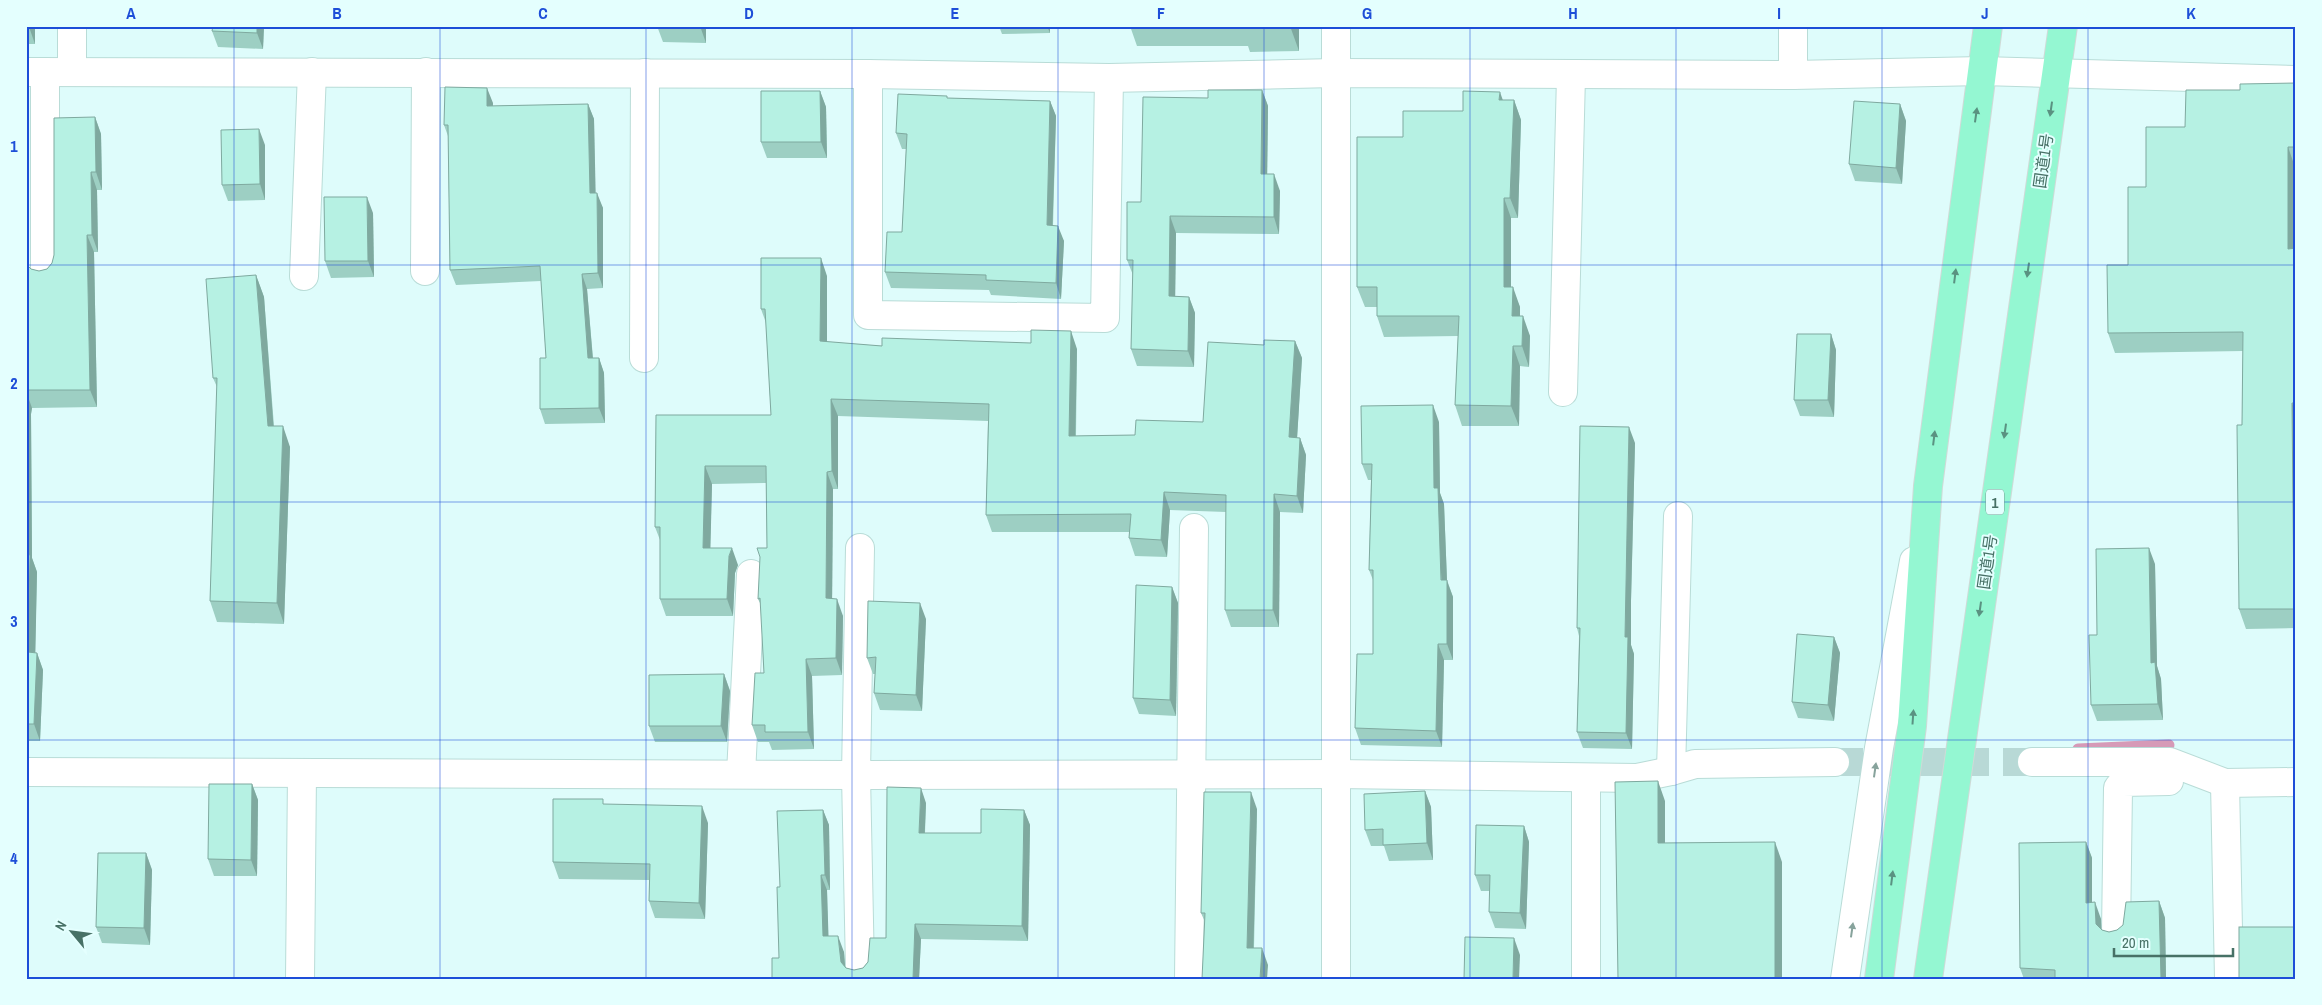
<svg xmlns="http://www.w3.org/2000/svg" width="2322" height="1005" font-family="'Archivo Narrow','Noto Sans JP',sans-serif">
	<style>
		.lines { fill: none; stroke-linecap: round; stroke-linejoin: round }
		.stream { stroke: #d69ab7; stroke-width: 11 }
		.minor-tunnel { stroke: #b8d9d6; stroke-width: 28; stroke-dasharray: 28 14; stroke-linecap: butt }
		.minor-casing { stroke: #b9dcd7; stroke-width: 30 }
		.highway-casing { stroke: #cfdad7; stroke-width: 30 }
		.minor { stroke: #fff; stroke-width: 28 }
		.highway { stroke: #94f7d2; stroke-width: 28 }
		.wall { fill: #9dcfc3 }
		.shaded-wall { fill: #7fa99f }
		.building { fill: #b6f1e3; stroke: #7fa99f }
		.oneway { fill: #5a9281 }
		.oneway2 { fill: #87a39c }
		.grid { fill: none; stroke: #1d4ed8; stroke-width: 1; stroke-opacity: 0.55 }
		.labels { text-anchor: middle; dominant-baseline: central; stroke-width: 4; stroke-linejoin: round; paint-order: stroke }
		.shield { fill: #e4fffe; stroke: #769c94; stroke-width: 1 }
		.shield-label { font-size: 15px; font-weight: bold; fill: #477166 }
		.street-label { font-size: 16px; fill: #477166; stroke: #e4fffe }
		.neatline { fill: none; stroke: #1d4ed8; stroke-width: 2 }
		.grid-label { font-size: 16px; text-anchor: middle; font-weight: bold; fill: #1d4ed8 }
	</style>
	<rect width="100%" height="100%" fill="#defcfb"/>
	<g class="lines">
		<polyline class="stream" points="2078,749 2169,745"/>
		<polyline class="minor-tunnel" points="1835,762 2032,762"/>
		<g class="minor-casing">
			<g id="minor">
				<polyline points="72,26 72,72"/>
				<polyline points="1336,26 1336,979"/>
				<polyline points="1793,26 1793,75"/>
				<polyline points="26,72 868,74 1109,78 1335,73 1793,75 1982,71 2296,80"/>
				<polyline points="868,74 868,315 1105,318 1109,78"/>
				<polyline points="425,271 426,72"/>
				<polyline points="45,273 45,72"/>
				<polyline points="304,276 312,72"/>
				<polyline points="644,358 645,73"/>
				<polyline points="1563,392 1571,76"/>
				<polyline points="2032,762 2170,762 2225,783 2296,782"/>
				<polyline points="1671,771 1678,516"/>
				<polyline points="26,772 856,775 1336,774 1637,778 1671,771 1695,764 1835,762"/>
				<polyline points="741,774 751,574"/>
				<polyline points="1586,778 1586,979"/>
				<polyline points="2225,783 2229,979"/>
				<polyline points="2116,933 2118,788 2123,782 2169,781"/>
				<polyline points="860,970 856,775 860,548"/>
				<polyline points="300,979 302,773"/>
				<polyline points="1189,979 1194,528"/>
				<polyline points="1845,979 1879,748 1914,561"/>
			</g>
		</g>
		<g class="highway-casing">
			<g id="highway">
				<polyline points="1879,979 1912,726 1928,486 1988,26"/>
				<polyline points="1928,979 2063,26"/>
			</g>
		</g>
		<use href="#minor" class="minor"/>
		<use href="#highway" class="highway"/>
	</g>
	<g class="wall">
		<rect x="26" y="26" width="9" height="18"/>
		<polygon points="264,26 263,49 218,47 212,31"/>
		<polygon points="657,26 706,26 706,43 663,42"/>
		<polygon points="999,26 1050,26 1050,33 1002,34"/>
		<polygon points="1130,26 1299,26 1299,51 1250,52 1248,46 1137,46"/>
		<polygon points="2296,83 2296,628 2246,629 2239,609 2243,351 2115,353 2108,333 2128,265 2146,187 2185,127 2240,90"/>
		<polygon points="1262,90 1268,106 1267,174 1280,191 1279,234 1176,233 1175,296 1189,297 1195,313 1194,367 1137,366 1131,349 1133,275 1127,260 1141,202 1208,98"/>
		<polygon points="820,91 826,107 827,158 767,158 761,142"/>
		<polygon points="948,98 1050,101 1056,116 1053,226 1064,241 1061,299 991,295 989,290 891,288 885,272 902,232 906,149 902,149 896,133"/>
		<polygon points="1503,100 1514,100 1521,120 1518,218 1511,218 1511,287 1520,307 1520,316 1530,336 1529,367 1520,366 1519,426 1462,426 1455,405 1458,336 1384,337 1377,316 1377,307 1365,307 1357,287 1403,137 1463,111"/>
		<polygon points="493,103 493,106 588,104 594,119 595,193 603,208 603,288 587,289 593,358 599,358 604,373 605,423 545,424 540,409 546,358 541,281 456,285 450,270 448,136 444,125"/>
		<polygon points="1900,104 1906,121 1902,184 1855,181 1849,164"/>
		<polygon points="95,117 101,134 102,190 97,190 98,252 94,252 97,407 32,408 31,414 32,558 37,572 35,653 37,653 43,670 40,741 26,741 26,125 29,136 29,267 31,269 39,271 47,269 52,263"/>
		<polygon points="265,145 265,200 228,201 222,185"/>
		<polygon points="373,213 374,277 331,278 325,261"/>
		<polygon points="256,275 264,297 274,426 290,447 284,624 217,622 210,601 217,387 213,378"/>
		<polygon points="827,276 827,342 882,346 1077,349 1076,436 1135,435 1203,422 1264,345 1295,341 1302,358 1297,438 1300,438 1306,455 1303,513 1280,512 1279,627 1231,627 1225,610 1226,512 1170,510 1167,557 1135,556 1129,538 1130,532 992,532 986,515 988,421 838,416 838,489 833,489 832,598 843,616 842,675 812,676 814,749 772,750 769,742 758,742 752,725 764,673 761,605 758,599 767,548 766,483 712,484 710,548 738,565 735,573 733,616 666,616 660,599 660,540 655,527 656,415 771,415 766,323 761,309"/>
		<polygon points="1831,334 1836,350 1834,417 1800,416 1794,400"/>
		<polygon points="1439,422 1440,493 1444,504 1447,580 1453,597 1453,660 1444,660 1442,747 1361,745 1355,728 1373,654 1373,580 1369,570 1371,480 1368,480 1362,464"/>
		<polygon points="1635,443 1631,601 1631,645 1634,654 1632,749 1583,748 1577,732 1579,636 1577,628"/>
		<polygon points="2155,564 2157,666 2161,679 2163,720 2097,721 2091,705 2097,635"/>
		<polygon points="1172,587 1178,603 1176,716 1139,714 1133,698"/>
		<polygon points="926,619 922,711 880,710 874,693 875,674 873,674 867,658"/>
		<polygon points="1834,637 1840,653 1834,721 1798,718 1792,702"/>
		<polygon points="724,674 730,691 727,742 655,742 649,726"/>
		<polygon points="252,784 258,800 257,876 214,876 208,859"/>
		<polygon points="1425,791 1431,807 1433,860 1389,861 1384,846 1371,846 1365,830"/>
		<polygon points="926,803 925,833 981,833 1024,810 1030,825 1028,941 921,939 919,979 772,979 779,958 780,887 823,810 829,825 830,890 827,890 828,936 844,952 845,967 846,968 854,970 863,968 886,938"/>
		<polygon points="605,804 708,823 705,919 655,918 649,901 649,880 559,879 553,862"/>
		<polygon points="1257,809 1254,948 1268,965 1205,922 1201,913"/>
		<polygon points="1524,826 1529,842 1526,929 1495,928 1489,912 1490,891 1481,891 1475,875"/>
		<polygon points="2086,842 2092,858 2092,903 2101,919 2101,929 2102,930 2109,932 2117,930 2159,901 2165,918 2166,979 2172,979 2024,979 2020,968"/>
		<polygon points="146,853 152,870 150,945 102,943 96,927"/>
	</g>
	<g class="shaded-wall">
		<polygon points="29,26 35,26 35,44 29,27"/>
		<polygon points="257,26 264,26 263,49 257,33"/>
		<polygon points="700,26 706,26 706,43"/>
		<polygon points="1047,26 1050,26 1050,33"/>
		<polygon points="1290,26 1299,26 1299,51"/>
		<polygon points="487,88 493,103 492,121 487,106"/>
		<polygon points="1262,90 1268,106 1267,191 1261,174"/>
		<polygon points="820,91 826,107 827,158 821,142"/>
		<polygon points="1500,92 1507,112 1499,100"/>
		<polygon points="1514,100 1521,120 1518,218 1510,198"/>
		<polygon points="1050,101 1056,116 1052,241 1047,225"/>
		<polygon points="588,104 594,119 596,208 590,193"/>
		<polygon points="1900,104 1906,121 1902,184 1896,168"/>
		<polygon points="95,117 101,134 102,190 96,172"/>
		<polygon points="26,125 29,136 29,273 26,266"/>
		<polygon points="259,129 265,145 265,200 260,184"/>
		<polygon points="2288,147 2295,167 2295,268 2288,249"/>
		<polygon points="91,172 97,190 98,252 92,235"/>
		<polygon points="1274,174 1280,191 1279,234 1274,217"/>
		<polygon points="597,193 603,208 603,288 598,273"/>
		<polygon points="367,197 373,213 374,277 368,261"/>
		<polygon points="1504,198 1511,218 1511,307 1504,287"/>
		<polygon points="1170,216 1176,233 1175,312 1169,296"/>
		<polygon points="1058,226 1064,241 1061,299 1056,283"/>
		<polygon points="87,235 94,252 97,407 90,390"/>
		<polygon points="821,258 827,276 827,358 820,341"/>
		<polygon points="582,274 587,289 594,373 588,358"/>
		<polygon points="256,275 264,297 275,447 268,426"/>
		<polygon points="1513,287 1520,307 1520,336 1512,316"/>
		<polygon points="1189,297 1195,313 1194,367 1188,351"/>
		<polygon points="1523,316 1530,336 1529,367 1522,346"/>
		<polygon points="1071,331 1077,349 1075,453 1069,436"/>
		<polygon points="1831,334 1836,350 1834,417 1828,400"/>
		<polygon points="1295,341 1302,358 1296,455 1289,437"/>
		<polygon points="1513,346 1520,366 1519,426 1511,406"/>
		<polygon points="599,358 604,373 605,423 599,408"/>
		<polygon points="26,391 32,408 31,414 32,558 37,572 35,670 28,652 26,556"/>
		<polygon points="831,399 838,416 838,489 832,471"/>
		<polygon points="2292,403 2296,413 2296,613 2294,609"/>
		<polygon points="1433,405 1439,422 1440,493 1444,504 1447,581 1453,597 1453,660 1447,644 1434,488"/>
		<polygon points="283,426 290,447 284,624 277,603"/>
		<polygon points="1629,427 1635,443 1631,601 1631,645 1634,654 1632,749 1626,733 1625,637"/>
		<polygon points="1300,438 1306,455 1303,513 1297,496"/>
		<polygon points="705,466 712,484 710,565 703,548"/>
		<polygon points="827,472 833,489 832,615 826,598"/>
		<polygon points="1164,492 1170,510 1167,557 1161,540"/>
		<polygon points="1274,494 1280,512 1279,627 1273,610"/>
		<polygon points="732,548 738,565 735,573 733,616 727,599 729,556"/>
		<polygon points="2149,548 2155,564 2157,666 2161,679 2163,720 2158,704 2151,663"/>
		<polygon points="1172,587 1178,603 1176,716 1170,700"/>
		<polygon points="837,599 843,616 842,675 836,658"/>
		<polygon points="920,603 926,619 922,711 916,695"/>
		<polygon points="1834,637 1840,653 1834,721 1828,705"/>
		<polygon points="1438,644 1444,660 1442,747 1436,731"/>
		<polygon points="37,653 43,670 40,741 34,724"/>
		<polygon points="806,659 812,676 814,749 808,732"/>
		<polygon points="724,674 730,691 727,742 721,726"/>
		<polygon points="1658,781 1665,801 1665,863 1658,843"/>
		<polygon points="252,784 258,800 257,876 251,860"/>
		<polygon points="921,788 926,803 924,849 919,833"/>
		<polygon points="1425,791 1431,807 1433,860 1427,843"/>
		<polygon points="1251,792 1257,809 1253,964 1247,948"/>
		<polygon points="702,806 708,823 705,919 699,903"/>
		<polygon points="823,810 829,825 830,890 825,875"/>
		<polygon points="1024,810 1030,825 1028,941 1022,926"/>
		<polygon points="1524,826 1529,842 1526,929 1520,913"/>
		<polygon points="1775,842 1782,862 1782,979 1775,979"/>
		<polygon points="2086,842 2092,858 2092,919 2086,903"/>
		<polygon points="146,853 152,870 150,945 144,928"/>
		<polygon points="821,875 827,890 829,951 823,936"/>
		<polygon points="2159,901 2165,918 2166,979 2161,979"/>
		<polygon points="2095,902 2101,919 2102,940 2096,924"/>
		<polygon points="915,924 921,939 919,979 913,979"/>
		<polygon points="838,936 844,952 846,978 841,962"/>
		<polygon points="1514,938 1520,955 1519,979 1513,979"/>
		<polygon points="1262,948 1268,965 1267,979 1260,979"/>
	</g>
	<g class="building">
		<polygon points="213,26 257,26 257,33 212,31"/>
		<polygon points="2296,83 2296,147 2288,147 2288,249 2296,248 2296,403 2292,403 2294,609 2239,609 2237,425 2242,425 2243,332 2108,333 2107,265 2128,265 2128,187 2146,187 2146,127 2185,127 2186,90 2240,90 2240,84"/>
		<polygon points="445,87 487,88 487,106 588,104 590,193 597,193 598,273 582,274 588,358 599,358 599,408 540,409 540,358 546,358 540,266 450,270 448,125 444,125"/>
		<polygon points="1208,90 1262,90 1261,174 1274,174 1274,217 1170,216 1169,296 1189,297 1188,351 1131,349 1133,260 1127,260 1127,202 1141,202 1143,97 1208,98"/>
		<polygon points="761,91 820,91 821,142 761,142"/>
		<polygon points="1463,91 1500,92 1499,100 1514,100 1510,198 1504,198 1504,287 1513,287 1512,316 1523,316 1522,346 1513,346 1511,406 1455,405 1459,316 1377,316 1377,287 1357,287 1357,137 1403,137 1403,111 1463,111"/>
		<polygon points="898,94 947,96 947,98 1050,101 1047,225 1058,226 1056,283 986,280 986,275 885,272 887,232 902,232 907,134 896,133"/>
		<polygon points="1854,101 1900,104 1896,168 1849,164"/>
		<polygon points="95,117 96,172 91,172 92,235 87,235 90,390 26,390 26,264 31,269 39,271 47,269 52,263 54,255 54,118"/>
		<polygon points="259,129 260,184 222,185 221,130"/>
		<polygon points="324,197 367,197 368,261 325,261"/>
		<polygon points="761,258 821,258 820,341 882,346 882,338 1031,343 1031,330 1071,331 1069,436 1135,435 1136,420 1203,422 1208,342 1264,345 1264,340 1295,341 1289,437 1300,438 1297,496 1274,494 1273,610 1225,610 1226,495 1164,492 1161,540 1129,538 1131,514 986,515 989,404 831,399 832,471 827,472 826,598 837,599 836,658 806,659 808,732 765,732 765,725 752,725 755,673 764,673 760,598 758,599 760,557 757,548 767,548 766,466 705,466 703,548 732,548 729,556 727,599 660,599 660,527 655,527 656,415 771,415 765,309 761,309"/>
		<polygon points="256,275 268,426 283,426 277,603 210,601 217,378 213,378 206,279"/>
		<polygon points="1797,334 1831,334 1828,400 1794,400"/>
		<polygon points="1433,405 1434,488 1438,488 1441,580 1447,580 1447,644 1438,644 1436,731 1355,728 1357,654 1373,654 1373,570 1369,570 1372,464 1362,464 1361,406"/>
		<polygon points="1580,426 1629,427 1626,585 1625,637 1628,637 1626,733 1577,732 1580,628 1577,628"/>
		<polygon points="2149,548 2151,663 2155,662 2158,704 2091,705 2089,635 2097,635 2096,549"/>
		<polygon points="26,554 30,555 28,652 37,653 34,724 26,724"/>
		<polygon points="1136,585 1172,587 1170,700 1133,698"/>
		<polygon points="868,601 920,603 916,695 874,693 876,657 867,658"/>
		<polygon points="1797,634 1834,637 1828,705 1792,702"/>
		<polygon points="724,674 721,726 649,726 649,675"/>
		<polygon points="1658,781 1658,843 1775,842 1775,979 1618,979 1615,782"/>
		<polygon points="209,784 252,784 251,860 208,859"/>
		<polygon points="887,787 921,788 919,833 981,833 981,809 1024,810 1022,926 915,924 913,979 772,979 772,958 779,958 777,887 780,887 777,811 823,810 825,875 821,875 823,936 838,936 841,962 846,968 854,970 863,968 868,962 870,938 886,938"/>
		<polygon points="1425,791 1427,843 1383,845 1383,829 1365,830 1364,794"/>
		<polygon points="1204,792 1251,792 1247,948 1262,948 1260,979 1202,979 1205,913 1201,913"/>
		<polygon points="553,799 603,799 603,804 702,806 699,903 649,901 650,864 553,862"/>
		<polygon points="1476,825 1524,826 1520,913 1489,912 1490,875 1475,875"/>
		<polygon points="2086,842 2086,903 2095,902 2096,924 2102,930 2109,932 2117,930 2123,925 2126,902 2159,901 2161,979 2172,979 2055,979 2055,970 2020,968 2019,843"/>
		<polygon points="98,853 146,853 144,928 96,927"/>
		<rect x="2239" y="927" width="57" height="52"/>
		<polygon points="1465,937 1514,938 1513,979 1464,979"/>
	</g>
	<defs><path id="oneway-solid" d="M-6-.8H1V-3.2L6.5 0L1 3.2V.8H-6Z" transform="scale(1.25)"/></defs>
	<g class="oneway">
		<use href="#oneway-solid" transform="translate(2051 109) rotate(98)"/>
		<use href="#oneway-solid" transform="translate(1976 115) rotate(-82)"/>
		<use href="#oneway-solid" transform="translate(2028 270) rotate(98)"/>
		<use href="#oneway-solid" transform="translate(1955 276) rotate(-83)"/>
		<use href="#oneway-solid" transform="translate(2005 431) rotate(98)"/>
		<use href="#oneway-solid" transform="translate(1934 438) rotate(-83)"/>
		<use href="#oneway-solid" transform="translate(1980 609) rotate(98)"/>
		<use href="#oneway-solid" transform="translate(1913 717) rotate(-86)"/>
		<use href="#oneway-solid" transform="translate(1892 878) rotate(-83)"/>
	</g>
	<g class="oneway2">
		<use href="#oneway-solid" transform="translate(1875 770) rotate(-82)"/>
		<use href="#oneway-solid" transform="translate(1852 930) rotate(-82)"/>
	</g>
	<path class="grid" d="M234,26V979M440,26V979M646,26V979M852,26V979M1058,26V979M1264,26V979M1470,26V979M1676,26V979M1882,26V979M2088,26V979M26,265H2296M26,502H2296M26,740H2296"/>
	<g class="labels">
		<rect class="shield" x="1986" y="489.5" width="18" height="25" rx="4"/>
		<g class="shield-label">
			<text x="1995" y="502">1</text>
		</g>
		<g class="street-label">
			<text transform="translate(2043 161) rotate(-82)">国道1号</text>
			<text transform="translate(1987 562) rotate(-82)">国道1号</text>
		</g>
	</g>
	<rect width="2322" height="1005" fill="none" stroke="#e4fffe" stroke-width="55"/>
	<g transform="translate(72 932) rotate(299)" stroke="#e4fffe" stroke-width="4" paint-order="stroke">
	<path d="M0-4L9 19L0 12L-9 19Z" fill="#477166"/>
	<text y="-8" font-size="14" font-weight="bold" text-anchor="middle" fill="#477166">N</text>
	</g>
	<path d="M2114 948v8h119v-8" fill="none" stroke="#477166" stroke-width="2.5"/>
	<text x="2122" y="948" font-size="15" fill="#477166" stroke="#e4fffe" stroke-width="4" paint-order="stroke">20 m</text>
	<rect x="28" y="28" width="2266" height="950" class="neatline"/>
	<g class="grid-label">
		<text x="131" y="19">A</text>
		<text x="337" y="19">B</text>
		<text x="543" y="19">C</text>
		<text x="749" y="19">D</text>
		<text x="955" y="19">E</text>
		<text x="1161" y="19">F</text>
		<text x="1367" y="19">G</text>
		<text x="1573" y="19">H</text>
		<text x="1779" y="19">I</text>
		<text x="1985" y="19">J</text>
		<text x="2191" y="19">K</text>
		<text x="14" y="152">1</text>
		<text x="14" y="389">2</text>
		<text x="14" y="627">3</text>
		<text x="14" y="864">4</text>
	</g>
</svg>
